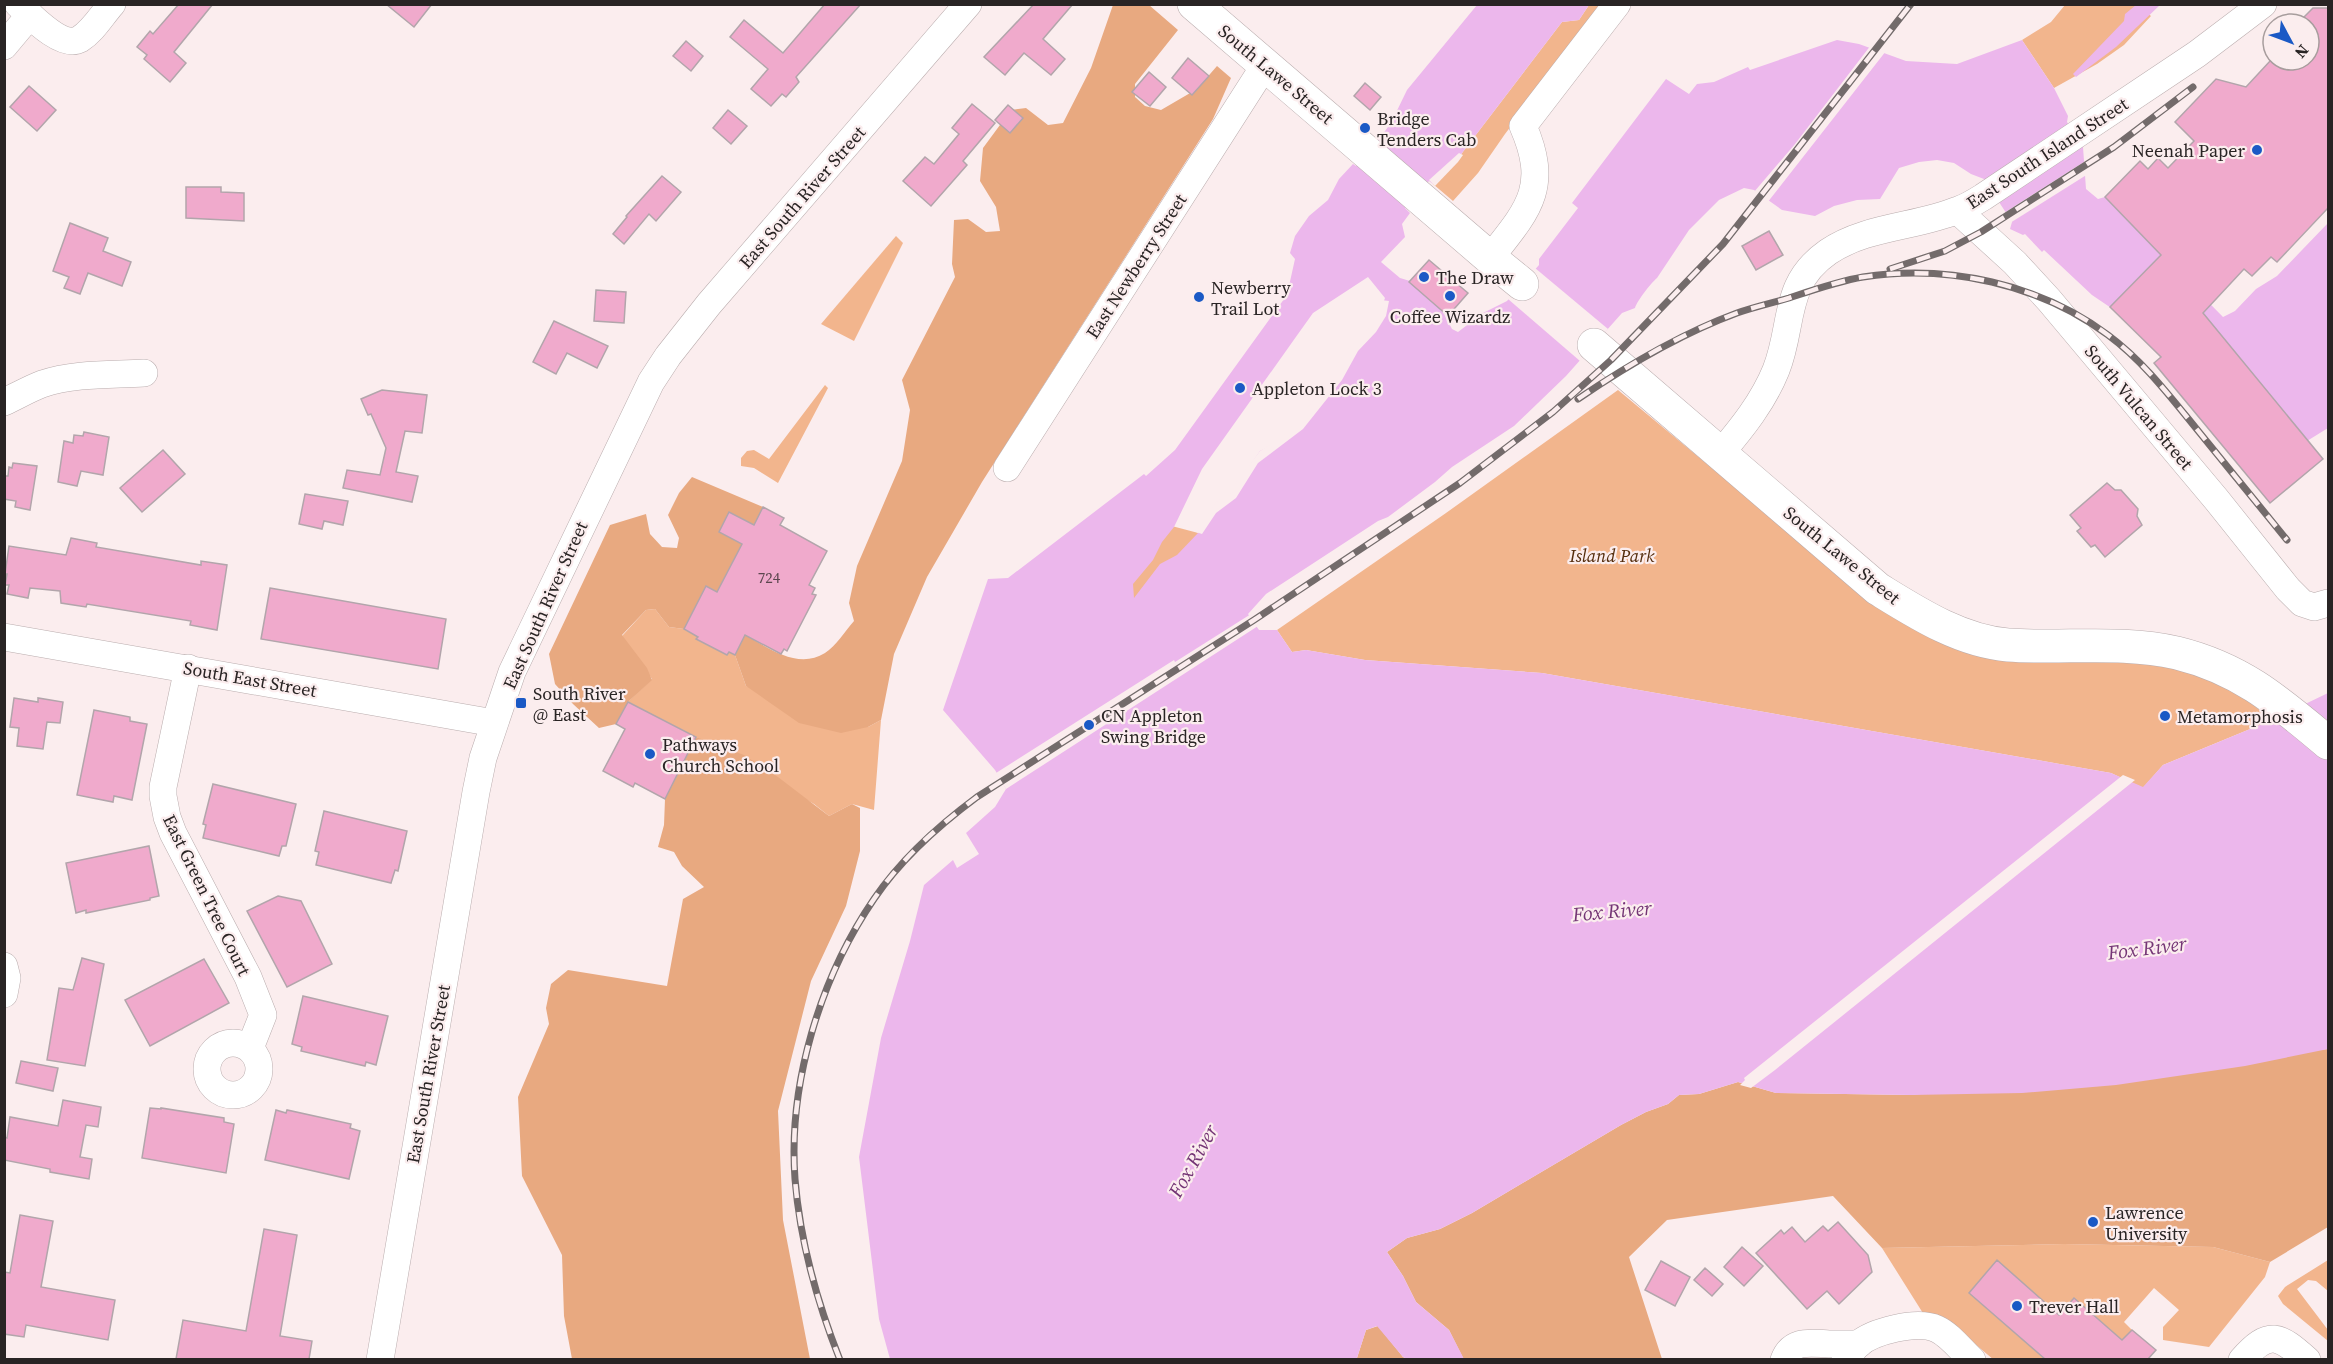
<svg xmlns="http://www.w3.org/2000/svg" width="2333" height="1364" font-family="'Source Serif 4',serif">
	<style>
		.green { fill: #f2b58d }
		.forest { fill: #e8a980 }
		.water { fill: #ecb7ec; fill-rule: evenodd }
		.pier { fill: #fbedee }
		.building { fill: #f0aacc; stroke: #b2a5ab; stroke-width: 1.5 }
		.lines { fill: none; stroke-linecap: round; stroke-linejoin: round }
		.minor-casing { stroke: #baadae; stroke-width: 28 }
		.major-casing { stroke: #baadae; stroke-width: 34 }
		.minor { stroke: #fff; stroke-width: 27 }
		.major { stroke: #fff; stroke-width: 33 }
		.rail-casing { stroke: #736b6b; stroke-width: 7 }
		.rail { stroke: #fbedee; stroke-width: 4.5; stroke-dasharray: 14; stroke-linecap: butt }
		.poi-dot { fill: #1a59c5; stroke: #fbedee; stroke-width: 2 }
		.labels { text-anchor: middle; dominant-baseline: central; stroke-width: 4.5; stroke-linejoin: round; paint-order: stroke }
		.number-label { font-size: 15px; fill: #5b464e }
		.street-label { font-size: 18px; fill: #292424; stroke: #fbedee }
		.poi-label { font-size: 18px; fill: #292424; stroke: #fbedee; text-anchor: start }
		.park-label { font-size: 18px; font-style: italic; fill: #552d0d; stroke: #fbedee }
		.water-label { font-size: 20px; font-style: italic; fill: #743575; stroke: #fbedee }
	</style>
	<rect width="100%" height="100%" fill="#fbedee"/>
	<g class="green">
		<polygon points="1589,5 1603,5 1505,134 1478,173 1453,201 1433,184 1459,157 1562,22 1579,20"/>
		<polygon points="2065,5 2138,5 2151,16 2124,45 2097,64 2054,88 2022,40 2051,22"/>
		<polygon points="896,236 903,243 854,341 821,324"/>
		<polygon points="825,385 828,388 778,483 754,468 741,466 741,458 747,451 754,450 769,459"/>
		<polygon points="1618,390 1885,612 2186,669 2230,686 2272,720 2163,765 2143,788 2111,773 1542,673 1365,660 1306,650 1292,652 1277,630 1446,513"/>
		<polygon points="1168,525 1202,534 1159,597 1118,602"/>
		<polygon points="655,609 669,627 684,629 735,655 746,686 868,727 881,720 874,810 852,804 829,816 814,804 696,737 628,702 652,679 622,636 646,610"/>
		<polygon points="2064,1244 2213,1247 2270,1262 2265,1277 2209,1347 2163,1340 2163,1327 2179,1310 2154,1288 2124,1322 2132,1330 2122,1340 2074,1298 2059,1315 1997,1261 1969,1293 2045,1359 1994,1360 1969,1339 1926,1318 1882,1248"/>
		<polygon points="2328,1260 2328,1291 2316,1281 2308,1280 2297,1289 2328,1330 2328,1341 2283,1304 2278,1296 2285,1287"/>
	</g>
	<g class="forest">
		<path d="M1113,5H1149L1178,30L1135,84V97L1145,106L1161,110L1197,89L1217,66L1231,78L1213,119L982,482L927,577L894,654L881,720L868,727L841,733L799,723L746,686L735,655L745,635C769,648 798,670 825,653C836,646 845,631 854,621L849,603L857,566L902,461L910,410L902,380L955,277L952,264L954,220L968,219L986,232L1000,231L996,207L980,181L983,148L1011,110L1026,108L1048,125L1063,123L1091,68Z"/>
		<polygon points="692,477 763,507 754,525 729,512 719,532 742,544 717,592 706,587 684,629 669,627 655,609 646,610 622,635 647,668 652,680 628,702 616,724 599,728 573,704 555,684 549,654 610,525 646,514 650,534 662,547 677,548 679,538 668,515 679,493"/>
		<polygon points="696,737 744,755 778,777 829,816 852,804 860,808 860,851 846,906 811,981 778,1111 783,1220 810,1359 572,1359 564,1316 562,1255 522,1176 518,1097 549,1024 546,1008 551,984 568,970 667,986 683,899 704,887 682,866 674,852 658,847 664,825 665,799"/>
		<polygon points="2328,1049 2328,1227 2270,1262 2213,1247 2064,1244 1882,1248 1833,1196 1667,1220 1629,1257 1662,1359 1464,1360 1449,1330 1416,1302 1403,1276 1387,1252 1407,1238 1440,1229 1472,1213 1621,1125 1646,1112 1668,1104 1679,1095 1699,1094 1738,1082 1776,1093 1911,1095"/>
		<polygon points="1378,1326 1403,1357 1407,1359 1358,1360 1357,1358 1366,1330"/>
	</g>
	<g class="water">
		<path d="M1472,5H1589L1579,20L1562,22L1459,157L1433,184L1429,181L1405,208L1410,213L1402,224L1405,237L1381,262L1400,278L1410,281L1443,312L1452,329L1458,332L1483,313L1507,301L1539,265V259L1578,208L1572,203L1666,79L1689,94L1697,84L1714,82L1748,67L1750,70L1837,40L1859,44L1906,61L1957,64L2022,40L2054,88L2068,116L2067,122L2083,147L2086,189L2098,199L2105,197L2223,317L2235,311L2256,289L2277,276L2328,223V428L2307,441L2092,295L2044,250L2042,252L2025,234L2023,235L2010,229L2012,222L1984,179L1971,174L1954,163L1937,160L1919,162L1899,168L1880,199L1857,200L1834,206L1815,216L1782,210L1754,190L1744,188L1719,200L1689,230L1657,278C1651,283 1637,301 1635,308L1622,313L1566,376L1514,426L1452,467L1435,482L1388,517L1378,521L1266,594L1248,614L1259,630H1277L1292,652L1306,650L1365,660L1542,673L2111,773L2143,787L2163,765L2272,720L2328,693V1049L2245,1066L2116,1085L2022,1093L1911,1095L1776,1093L1738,1082L1699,1094L1679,1095L1668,1104L1646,1112L1621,1125L1472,1213L1440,1229L1407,1238L1387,1252L1403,1276L1416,1302L1449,1330L1464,1359H1407L1403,1357L1377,1326L1366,1330L1357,1358L1358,1359H890L879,1319L859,1157L881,1038L910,941L924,885L953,860L957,868L979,854L966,833L995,807L1006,789L995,770L943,710L988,579L1008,578L1144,474L1146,476L1175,450L1287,295L1295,259L1290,253L1295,236L1309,216L1328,200L1339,179L1353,164L1356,166L1379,139L1377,137L1402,91ZM1368,277L1385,298L1375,325L1282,440L1260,451L1241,478L1234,495L1219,504L1198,533L1177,555L1160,564L1134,598L1133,584L1153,560L1162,542L1174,527L1202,469L1298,334L1313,313Z"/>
		<polygon points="2136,5 2160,5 2116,47 2076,77 2073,74 2124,21 2125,14"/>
	</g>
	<g class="pier">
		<polygon points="1468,4 1477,5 1407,90 1391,123 1379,139 1374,135 1399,90 1421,59"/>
		<polygon points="1871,45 1886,51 1767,203 1754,192 1795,144"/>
		<polygon points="1459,153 1463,155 1458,162 1435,186 1429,180"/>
		<polygon points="2087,160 2088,174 2010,223 2004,213"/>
		<polygon points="1535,268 1608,329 1580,361 1508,299"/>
		<polygon points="1381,300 1389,301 1386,316 1376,332 1358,351 1342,380 1303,429 1258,463 1236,498 1216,513 1202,534 1196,532 1216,502 1232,493 1237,481 1260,451 1281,438 1318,395 1344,354 1373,323"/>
		<polygon points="1251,614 1258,626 1006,789 996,773 1174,660 1175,662"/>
		<polygon points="2123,775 2135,780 1775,1070 1751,1088 1740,1085 1745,1080 1744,1078"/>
	</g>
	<g class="building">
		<polygon points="179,4 213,4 174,52 186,63 170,82 144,59 147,55 137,47 150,31 153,34"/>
		<polygon points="386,4 432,4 414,27"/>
		<polygon points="825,4 861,4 796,77 799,82 786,97 782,94 771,106 751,89 768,69 730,37 744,20 783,53"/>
		<polygon points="1034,4 1073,4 1043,39 1065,59 1051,75 1024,53 1005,75 984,57"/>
		<polygon points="2313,8 2328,8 2328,208 2277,262 2271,257 2252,276 2244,269 2203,313 2323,459 2270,503 2154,363 2161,357 2110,307 2161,255 2105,197 2140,161 2148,169 2158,158 2168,168 2194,141 2175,122 2216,79 2246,87 2271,60 2309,60 2309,24 2304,23 2304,17"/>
		<polygon points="686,41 703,56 691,71 673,56"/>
		<polygon points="1188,58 1209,76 1192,95 1172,78"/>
		<polygon points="1149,72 1166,87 1150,106 1132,92"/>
		<polygon points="1365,83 1381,97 1370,110 1354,96"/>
		<polygon points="29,86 56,110 37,131 10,107"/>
		<polygon points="972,104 995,123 963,161 967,165 931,206 903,181 925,157 934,164 959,134 952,128"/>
		<polygon points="1008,105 1023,118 1010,133 995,120"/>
		<polygon points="728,110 747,126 731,144 713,128"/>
		<polygon points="662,176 681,192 656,221 649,214 624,244 613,234 627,217 626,216"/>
		<polygon points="186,187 221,187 221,192 244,193 244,221 186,218"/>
		<polygon points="70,223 108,238 103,251 131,262 122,286 88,273 80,294 64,288 69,277 53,271"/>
		<polygon points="1769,231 1783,255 1756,270 1742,246"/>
		<polygon points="1429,260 1468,293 1448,316 1409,282"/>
		<polygon points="596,290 626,292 624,323 594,321"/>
		<polygon points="554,321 608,346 597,368 567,353 556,374 533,362"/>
		<polygon points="382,390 427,395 422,433 405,431 396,472 418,476 412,502 343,488 347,470 380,475 386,448 371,414 368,415 361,399"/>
		<polygon points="84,432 109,437 103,475 81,471 77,486 58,482 64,441 73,443 74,435 83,436"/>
		<polygon points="163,450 185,474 142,512 120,488"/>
		<polygon points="13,463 37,466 30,510 15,507 16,501 4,499 4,476 8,476 9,467 12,468"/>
		<polygon points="2107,483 2115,490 2121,490 2138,509 2137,516 2142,525 2105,557 2095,545 2091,547 2077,531 2081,528 2070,515"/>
		<polygon points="305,494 348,501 343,525 324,521 322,529 299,524"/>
		<polygon points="763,507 784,518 780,525 827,551 809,585 815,588 812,594 816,595 787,651 784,649 781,654 745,635 735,655 729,652 727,655 696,639 698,637 684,629 706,586 717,592 742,544 719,532 729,512 754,525"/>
		<polygon points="71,538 97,543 96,547 201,565 201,561 227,565 217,630 190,625 191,621 87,604 86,607 61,603 60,591 30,588 28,598 7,594 9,585 5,585 7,574 5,574 9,546 66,555"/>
		<polygon points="270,588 446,619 438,669 261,639"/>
		<polygon points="14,698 38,702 38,698 63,702 60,723 47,722 43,749 17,746 19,728 10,727"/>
		<polygon points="628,702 696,737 665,799 635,783 633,787 603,771 625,729 616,724"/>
		<polygon points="94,710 130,717 130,721 147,724 132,800 114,796 113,802 77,795"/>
		<polygon points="213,784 296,804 286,846 282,846 279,856 203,838 206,825 203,824"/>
		<polygon points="324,811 407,831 398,871 395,870 391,883 316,865 319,852 315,851"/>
		<polygon points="149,846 159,896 150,898 150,900 86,913 86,910 76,913 66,863"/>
		<polygon points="278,896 301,901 332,964 287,987 247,911"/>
		<polygon points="82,958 104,964 85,1066 47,1060 59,988 73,990"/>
		<polygon points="204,959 229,1003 150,1046 125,1000"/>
		<polygon points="303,996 388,1016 376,1065 366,1062 365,1066 301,1051 302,1047 292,1044"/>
		<polygon points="21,1061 58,1068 53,1091 16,1083"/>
		<polygon points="63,1100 101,1107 98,1127 86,1125 80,1157 92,1159 89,1179 50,1172 50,1169 4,1160 4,1137 7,1138 10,1117 58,1126"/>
		<polygon points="150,1108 161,1109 161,1108 224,1118 224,1122 234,1124 226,1173 142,1158"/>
		<polygon points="276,1110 286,1113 287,1110 351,1124 350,1128 360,1131 349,1179 265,1160"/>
		<polygon points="20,1215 53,1221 41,1287 115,1300 108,1340 26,1325 24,1337 4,1334 4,1272 10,1273"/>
		<polygon points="1838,1222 1868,1255 1872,1272 1839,1304 1827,1291 1807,1309 1756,1253 1781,1230 1784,1234 1792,1227 1805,1242 1823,1226 1828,1231"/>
		<polygon points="264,1229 297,1235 280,1336 312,1341 309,1359 176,1359 183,1320 246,1331"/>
		<polygon points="1742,1247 1763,1266 1744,1286 1724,1267"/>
		<polygon points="1997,1260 2059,1315 2074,1298 2122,1340 2132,1330 2156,1350 2148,1359 2045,1359 1969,1293"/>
		<polygon points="1661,1261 1690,1277 1675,1306 1645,1290"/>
		<polygon points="1705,1268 1723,1284 1712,1296 1694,1280"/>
	</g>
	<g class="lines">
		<g class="minor-casing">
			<g id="minor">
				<path d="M18,4C31,16 62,49 80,39C93,31 102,15 112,4"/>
				<polyline points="4,46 30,15"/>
				<polyline points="1958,211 2015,263 2049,300 2216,499 2288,589 2302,603 2314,607 2328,603"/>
				<path d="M1490,258C1528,210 1550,188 1523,126L1617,4"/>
				<path d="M4,402C17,396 29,389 42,384C75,373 111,375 144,373"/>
				<path d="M1720,454C1742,428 1763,402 1776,370C1794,325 1782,284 1828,252C1866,226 1917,227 1958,210C1967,207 1975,202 1983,197L2197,54L2263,4"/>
				<polyline points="1007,468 1265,65"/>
				<polyline points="4,637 494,723"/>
				<polyline points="188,668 163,787 163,796 167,817 173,833 248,977 263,1015 250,1048"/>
				<polyline points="4,966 7,978 4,994"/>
				<circle cx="233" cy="1069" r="26"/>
				<polyline points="380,1360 476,792 483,758 512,672 651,382 668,356 709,304 968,4"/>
				<path d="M1784,1360C1792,1339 1810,1343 1829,1344C1839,1344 1849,1344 1859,1344"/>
				<path d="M1845,1360C1849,1355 1853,1350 1857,1345C1873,1331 1917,1320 1937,1329C1950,1335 1961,1350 1972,1360"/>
				<path d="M2242,1360C2269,1329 2279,1335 2307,1360"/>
			</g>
		</g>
		<g class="major-casing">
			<g id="major">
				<polyline points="1194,4 1490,258 1522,284"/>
				<path d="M1594,345L1878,589C1917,613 1960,641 2008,645C2063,649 2122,640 2177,653C2242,669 2279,702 2328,743"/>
			</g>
		</g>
		<use href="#minor" class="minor"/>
		<use href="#major" class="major"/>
		<g class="rail-casing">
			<g id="rail">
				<polyline points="1890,269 1945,251 1981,232 2114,147 2193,87"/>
				<path d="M1578,399C1628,365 1680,334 1737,313C1754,307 1772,303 1789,298C1813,290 1839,281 1863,277C1948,264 2040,284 2108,335C2143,361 2168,394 2195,427C2226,465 2256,502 2287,540"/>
				<path d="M840,1360C817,1302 800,1241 795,1179C788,1084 820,978 874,899C901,859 938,826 977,797L1254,620L1460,483L1553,412L1611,360L1723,244L1911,4"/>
			</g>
		</g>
		<use href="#rail" class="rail"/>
	</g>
	<g class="poi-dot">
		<circle cx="1365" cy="128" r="6"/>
		<circle cx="2257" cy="150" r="6"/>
		<circle cx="1424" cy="277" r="6"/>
		<circle cx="1450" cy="296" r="6"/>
		<circle cx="1199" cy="297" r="6"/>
		<circle cx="1240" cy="388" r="6"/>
		<rect x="515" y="697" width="12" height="12" rx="3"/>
		<circle cx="2165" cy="716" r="6"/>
		<circle cx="1089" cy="725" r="6"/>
		<circle cx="650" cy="754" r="6"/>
		<circle cx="2093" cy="1222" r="6"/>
		<circle cx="2017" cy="1306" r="6"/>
	</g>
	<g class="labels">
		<g class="number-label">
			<text x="769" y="577">724</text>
		</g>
		<g class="street-label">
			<text transform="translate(1276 74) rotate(40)">South Lawe Street</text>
			<text transform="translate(2047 153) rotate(-33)">East South Island Street</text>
			<text transform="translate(802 197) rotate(-49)">East South River Street</text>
			<text transform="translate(1136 266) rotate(-57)">East Newberry Street</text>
			<text transform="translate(2139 407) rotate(50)">South Vulcan Street</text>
			<text transform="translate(1842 555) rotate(39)">South Lawe Street</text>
			<text transform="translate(545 605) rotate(-66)">East South River Street</text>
			<text transform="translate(250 679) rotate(10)">South East Street</text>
			<text transform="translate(207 895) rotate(64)">East Green Tree Court</text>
			<text transform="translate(428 1074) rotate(-80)">East South River Street</text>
		</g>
		<g class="poi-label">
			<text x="1377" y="118">Bridge<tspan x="1377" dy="21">Tenders Cab</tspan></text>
			<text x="2245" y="150" text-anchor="end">Neenah Paper</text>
			<text x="1436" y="277">The Draw</text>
			<text x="1211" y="287">Newberry<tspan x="1211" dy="21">Trail Lot</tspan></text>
			<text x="1450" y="316" text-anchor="middle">Coffee Wizardz</text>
			<text x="1252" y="388">Appleton Lock 3</text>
			<text x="533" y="693">South River<tspan x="533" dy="21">@ East</tspan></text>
			<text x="1101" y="715">CN Appleton<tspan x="1101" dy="21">Swing Bridge</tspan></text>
			<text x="2177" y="716">Metamorphosis</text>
			<text x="662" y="744">Pathways<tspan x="662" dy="21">Church School</tspan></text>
			<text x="2105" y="1212">Lawrence<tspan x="2105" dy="21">University</tspan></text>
			<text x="2029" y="1306">Trever Hall</text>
		</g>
		<g class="park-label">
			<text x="1612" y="555">Island Park</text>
		</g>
		<g class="water-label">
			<text transform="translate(1612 911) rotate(-5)">Fox River</text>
			<text transform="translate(2147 948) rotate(-7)">Fox River</text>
			<text transform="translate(1193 1161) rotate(-61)">Fox River</text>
		</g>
	</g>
	<rect width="2333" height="1364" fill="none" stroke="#292424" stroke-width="12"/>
	<g transform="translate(2291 42) rotate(131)"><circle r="28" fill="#fbedee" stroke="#a79d9d" stroke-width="1.5"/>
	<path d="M0-4.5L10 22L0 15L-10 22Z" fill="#1a59c5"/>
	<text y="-9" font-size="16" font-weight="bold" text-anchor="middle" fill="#292424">N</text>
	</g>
</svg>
